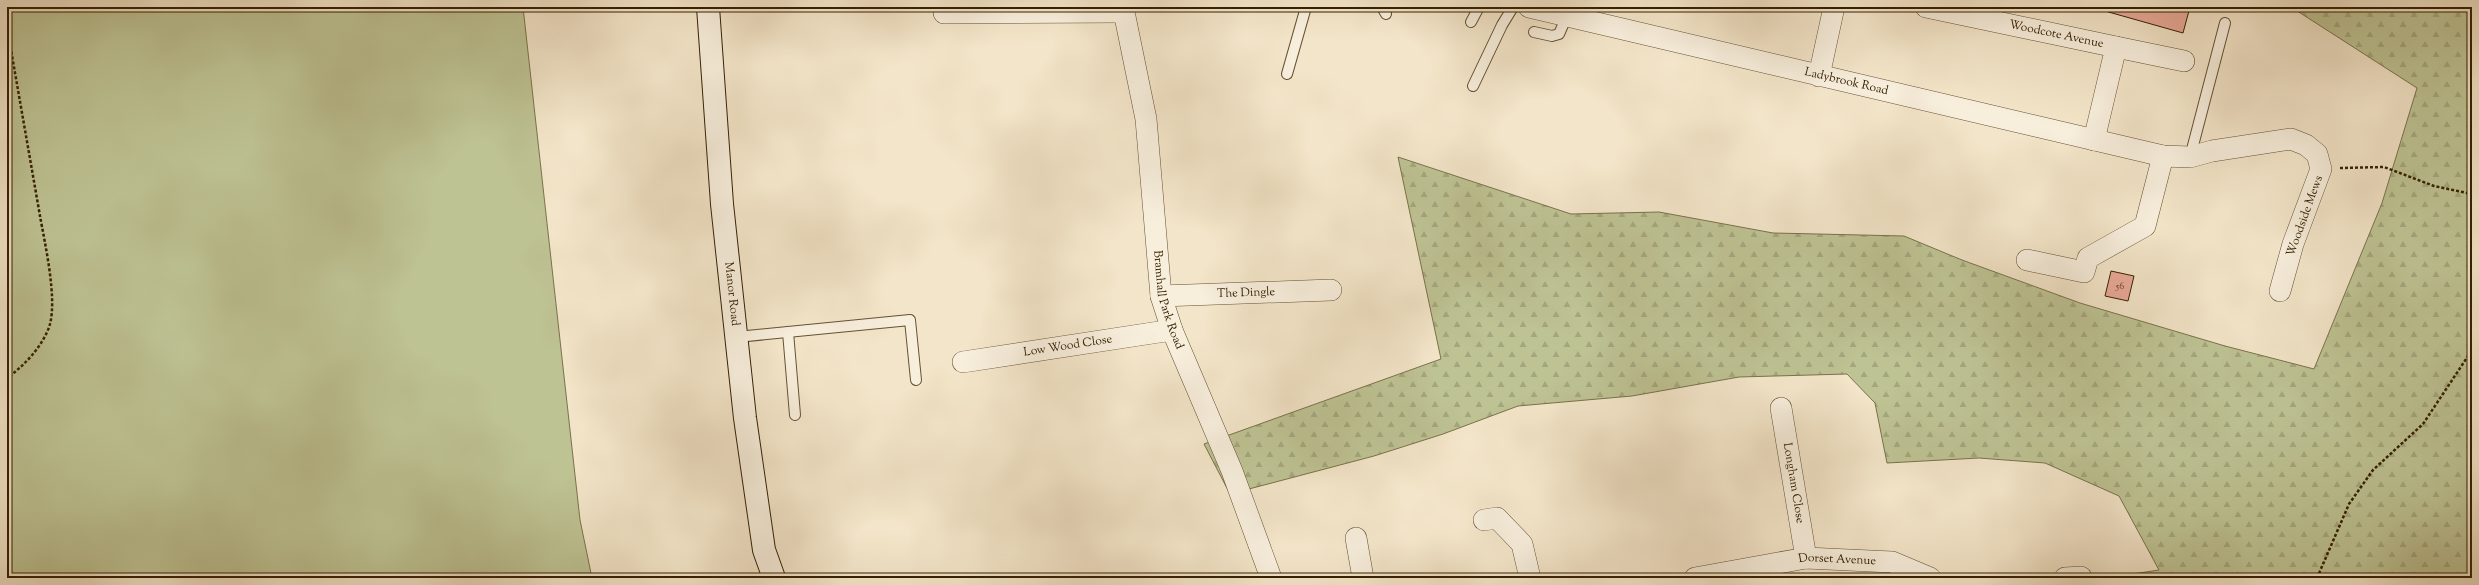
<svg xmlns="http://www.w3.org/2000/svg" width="2479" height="585" font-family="'Sorts Mill Goudy',serif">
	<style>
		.green { fill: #bec394; stroke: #79724a }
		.forest { fill: url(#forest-firs); stroke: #79724a }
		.building { fill: #e9a998; stroke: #342001 }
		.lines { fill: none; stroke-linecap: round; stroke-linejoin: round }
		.lane-casing { stroke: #645133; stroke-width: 12 }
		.street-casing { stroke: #645133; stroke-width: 22 }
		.secondary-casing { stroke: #342001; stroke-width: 24 }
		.path { stroke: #342001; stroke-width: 2.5; stroke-dasharray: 3 2; stroke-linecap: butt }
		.lane { stroke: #f7eedc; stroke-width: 10 }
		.street { stroke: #f7eedc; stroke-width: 21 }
		.secondary { stroke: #f7eedc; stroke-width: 22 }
		.labels { text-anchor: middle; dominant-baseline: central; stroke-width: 3; stroke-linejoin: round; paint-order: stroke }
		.number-label { font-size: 10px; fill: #614227 }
		.street-label { font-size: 12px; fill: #342001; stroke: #f7eedc }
	</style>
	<defs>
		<pattern id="forest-firs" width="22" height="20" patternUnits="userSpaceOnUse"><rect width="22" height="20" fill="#bec394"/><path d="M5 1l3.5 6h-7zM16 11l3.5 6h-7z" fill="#a4a77e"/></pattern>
	</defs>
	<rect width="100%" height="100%" fill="#f3e5c9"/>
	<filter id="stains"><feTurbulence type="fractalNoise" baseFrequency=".005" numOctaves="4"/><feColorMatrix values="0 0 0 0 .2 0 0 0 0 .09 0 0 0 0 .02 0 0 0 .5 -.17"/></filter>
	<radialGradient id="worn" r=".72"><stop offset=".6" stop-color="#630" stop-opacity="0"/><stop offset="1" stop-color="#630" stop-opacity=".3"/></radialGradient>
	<polygon class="green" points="7,7 523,7 580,520 592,578 7,578"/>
	<polygon class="forest" points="2291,7 2472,7 2472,578 2106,578 2159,570 2119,496 2045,463 1979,458 1887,463 1875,403 1847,374 1739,377 1632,396 1518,406 1443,434 1374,456 1230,494 1204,444 1441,359 1398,157 1571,214 1659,212 1773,233 1904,236 1962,260 2080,303 2225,346 2314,369 2382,203 2417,88"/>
	<g class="building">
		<polygon points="2105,7 2190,7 2183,33 2105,11"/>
		<polygon points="2111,271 2134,276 2128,301 2105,296"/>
	</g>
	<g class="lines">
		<g class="lane-casing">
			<g id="lane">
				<polyline points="1382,7 1386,14"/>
				<polyline points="1471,22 1479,7"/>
				<polyline points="1534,32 1552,36 1559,34 1567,16"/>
				<polyline points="1287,74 1306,7"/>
				<polyline points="1473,86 1502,25 1513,7"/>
				<polyline points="2190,157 2225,23"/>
				<polyline points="788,332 795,415"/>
				<polyline points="737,337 910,320 916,380"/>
			</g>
		</g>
		<g class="street-casing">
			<g id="street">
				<path id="s1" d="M1123,7L1146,119L1161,296L1172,330L1232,471L1271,578"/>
				<path id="s2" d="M1529,7L2163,156L2190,157L2212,151L2291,139L2306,145L2317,154L2321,169L2293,244L2280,291"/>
				<path id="s3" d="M1926,7L2116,47L2094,140"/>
				<polyline points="944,13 1123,12"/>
				<polyline points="2116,47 2184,61"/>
				<polyline points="1819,76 1834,7"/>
				<polyline points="2027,260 2084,272 2088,258 2145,226 2163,156"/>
				<path id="s4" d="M1161,296L1331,290"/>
				<path id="s5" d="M963,362L1172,330"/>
				<path id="s6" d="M1781,408L1806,558"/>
				<polyline points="1484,520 1497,518 1522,544 1530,578"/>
				<polyline points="1356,538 1363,578"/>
				<path id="s7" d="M1695,578L1806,558L1892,562L1930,578"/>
				<polyline points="2065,578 2081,577"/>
			</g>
		</g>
		<g class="secondary-casing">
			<g id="secondary">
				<path id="s8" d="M708,7L722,204L745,418L764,550L774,578"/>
			</g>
		</g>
		<g class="path">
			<path d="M7,27C18,90 29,153 40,216C45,244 57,297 50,324C44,345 24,366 7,378"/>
			<polyline points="2340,168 2384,167 2434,186 2472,194"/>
			<polyline points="2317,578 2349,504 2373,470 2423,424 2472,350"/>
		</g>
		<use href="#lane" class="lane"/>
		<use href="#street" class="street"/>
		<use href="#secondary" class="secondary"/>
	</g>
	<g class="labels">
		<g class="number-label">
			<text x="2120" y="286">56</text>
		</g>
		<g class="street-label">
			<text stroke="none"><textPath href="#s3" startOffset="133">Woodcote Avenue</textPath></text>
			<text stroke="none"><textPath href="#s2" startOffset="326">Ladybrook Road</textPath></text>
			<text transform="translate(2305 216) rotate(-70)">Woodside Mews</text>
			<text stroke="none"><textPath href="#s4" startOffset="85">The Dingle</textPath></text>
			<text stroke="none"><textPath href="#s8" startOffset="288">Manor Road</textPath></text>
			<text stroke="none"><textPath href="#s1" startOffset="297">Bramhall Park Road</textPath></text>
			<text stroke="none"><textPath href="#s5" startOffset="106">Low Wood Close</textPath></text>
			<text stroke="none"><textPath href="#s6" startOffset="76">Longham Close</textPath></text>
			<text stroke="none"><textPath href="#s7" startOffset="144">Dorset Avenue</textPath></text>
		</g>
	</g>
	<rect width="2479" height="585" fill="none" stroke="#f3e5c9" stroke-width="24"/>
	<rect x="8" y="8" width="2463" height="569" fill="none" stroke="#342001" stroke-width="2"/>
	<rect x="12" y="12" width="2455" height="561" fill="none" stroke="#342001"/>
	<rect width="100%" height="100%" filter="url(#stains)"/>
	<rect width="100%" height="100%" fill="url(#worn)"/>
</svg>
